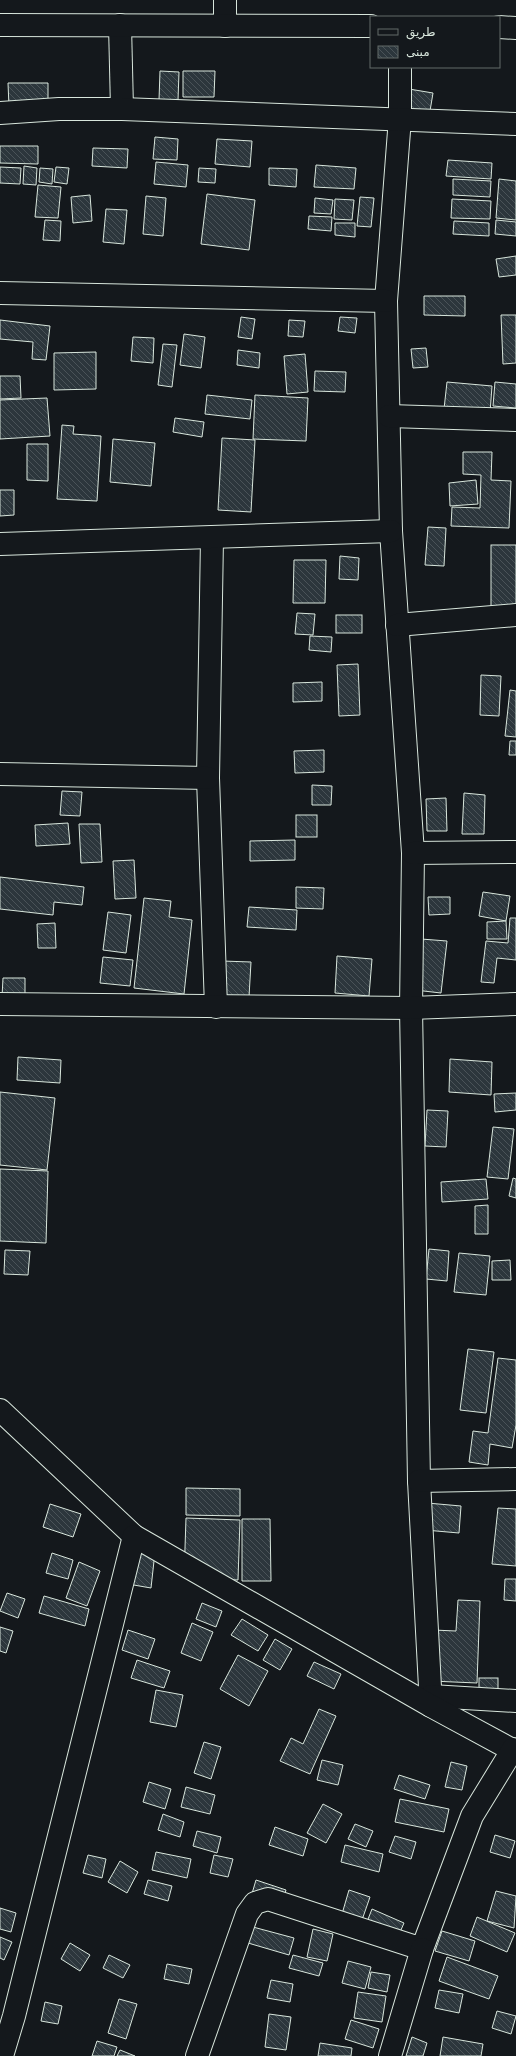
<svg xmlns="http://www.w3.org/2000/svg" width="516" height="2056" font-family="'DejaVu Sans','Noto Naskh Arabic',sans-serif">
	<style>
		.building { fill: url(#building-back-hatch); stroke: #d8e6dc }
		.lines { fill: none; stroke-linecap: round; stroke-linejoin: round }
		.street-casing { stroke: #d8e6dc; stroke-width: 24 }
		.secondary-casing { stroke: #d8e6dc; stroke-width: 24 }
		.street { stroke: #14181c; stroke-width: 22 }
		.secondary { stroke: #14181c; stroke-width: 22 }
	</style>
	<defs>
		<pattern id="building-back-hatch" width="6" height="6" patternUnits="userSpaceOnUse"><rect width="6" height="6" fill="#2c363c"/><path d="M-1 5l2 2M0 0l6 6M5-1l2 2" fill="none" stroke="#4a5358"/></pattern>
	</defs>
	<rect width="100%" height="100%" fill="#14181c"/>
	<g class="building">
		<polygon points="160,71 179,72 178,100 159,100"/>
		<polygon points="183,71 215,71 214,97 183,97"/>
		<polygon points="8,83 48,83 48,107 9,107"/>
		<polygon points="403,88 433,93 429,117 400,113"/>
		<polygon points="155,137 178,139 177,160 153,159"/>
		<polygon points="217,139 252,141 250,167 215,164"/>
		<polygon points="0,146 38,146 38,164 0,163"/>
		<polygon points="93,148 128,149 127,168 92,166"/>
		<polygon points="448,160 492,163 491,179 446,176"/>
		<polygon points="156,162 188,165 186,187 154,184"/>
		<polygon points="316,165 356,168 354,189 314,187"/>
		<polygon points="24,166 37,168 36,185 23,184"/>
		<polygon points="0,167 21,168 20,184 0,183"/>
		<polygon points="56,167 69,168 67,184 54,182"/>
		<polygon points="40,168 53,169 52,184 39,182"/>
		<polygon points="199,168 216,169 215,183 198,182"/>
		<polygon points="269,168 297,169 296,187 269,185"/>
		<polygon points="453,179 491,181 490,197 453,195"/>
		<polygon points="499,179 516,181 516,220 496,218"/>
		<polygon points="38,185 61,187 58,218 35,217"/>
		<polygon points="207,194 255,200 249,250 201,244"/>
		<polygon points="90,195 92,221 73,223 71,197"/>
		<polygon points="146,196 166,198 163,236 143,234"/>
		<polygon points="360,197 374,198 371,227 357,226"/>
		<polygon points="315,198 333,200 331,214 314,213"/>
		<polygon points="335,199 354,200 352,220 334,219"/>
		<polygon points="452,199 491,201 490,219 451,218"/>
		<polygon points="106,209 127,210 124,244 103,242"/>
		<polygon points="309,216 332,217 331,231 308,229"/>
		<polygon points="45,220 61,221 60,241 43,240"/>
		<polygon points="496,220 516,222 516,236 495,234"/>
		<polygon points="454,221 489,223 489,236 453,234"/>
		<polygon points="335,223 355,223 355,237 335,235"/>
		<polygon points="516,256 516,275 499,277 496,259"/>
		<polygon points="424,296 465,296 465,316 424,315"/>
		<polygon points="501,315 516,315 516,363 503,364"/>
		<polygon points="241,317 255,319 252,339 238,337"/>
		<polygon points="340,317 357,318 355,333 338,331"/>
		<polygon points="0,320 50,326 46,360 32,359 33,342 0,339"/>
		<polygon points="289,320 305,321 303,337 288,336"/>
		<polygon points="184,334 205,337 201,368 180,365"/>
		<polygon points="133,337 154,338 153,363 131,361"/>
		<polygon points="163,344 177,345 172,387 158,385"/>
		<polygon points="426,348 428,367 413,368 411,349"/>
		<polygon points="238,350 260,353 259,368 237,365"/>
		<polygon points="96,352 96,389 54,390 54,353"/>
		<polygon points="305,354 308,392 287,394 284,356"/>
		<polygon points="315,371 346,372 345,392 314,391"/>
		<polygon points="0,376 20,376 21,398 0,399"/>
		<polygon points="447,382 492,386 490,413 444,409"/>
		<polygon points="495,382 516,384 516,408 493,406"/>
		<polygon points="207,395 252,400 250,419 205,414"/>
		<polygon points="255,395 308,398 306,441 253,439"/>
		<polygon points="47,398 50,436 0,439 0,400"/>
		<polygon points="175,418 204,422 202,437 173,432"/>
		<polygon points="62,425 74,426 73,434 101,436 97,501 57,499"/>
		<polygon points="222,438 255,440 251,512 218,510"/>
		<polygon points="113,439 155,443 151,486 110,482"/>
		<polygon points="27,444 48,444 48,481 27,480"/>
		<polygon points="463,452 492,452 491,480 511,481 509,528 451,526 452,507 480,508 481,475 463,474"/>
		<polygon points="476,480 478,504 450,506 449,483"/>
		<polygon points="0,490 14,490 14,515 0,516"/>
		<polygon points="428,527 446,528 444,566 425,565"/>
		<rect x="491" y="545" width="25" height="63"/>
		<polygon points="340,556 359,558 358,580 339,579"/>
		<polygon points="294,560 326,560 325,603 293,603"/>
		<polygon points="297,613 315,614 313,635 295,634"/>
		<rect x="336" y="615" width="26" height="18"/>
		<polygon points="310,636 332,637 331,652 309,650"/>
		<polygon points="358,664 360,715 339,716 337,665"/>
		<polygon points="481,675 501,676 499,716 480,715"/>
		<polygon points="322,682 322,701 293,702 293,683"/>
		<polygon points="510,690 516,691 516,737 505,736"/>
		<polygon points="510,741 516,741 516,755 509,755"/>
		<polygon points="324,750 324,772 295,773 294,751"/>
		<polygon points="312,785 332,786 331,805 312,805"/>
		<polygon points="62,791 82,792 80,816 60,815"/>
		<polygon points="464,793 485,795 484,834 462,834"/>
		<polygon points="446,798 447,831 427,831 426,799"/>
		<rect x="296" y="815" width="21" height="22"/>
		<polygon points="68,823 70,844 36,846 35,825"/>
		<polygon points="79,824 100,824 102,862 81,863"/>
		<polygon points="295,840 295,860 250,861 250,841"/>
		<polygon points="134,860 136,898 115,899 113,861"/>
		<polygon points="0,877 84,887 82,905 54,902 53,915 0,909"/>
		<polygon points="296,887 324,888 323,909 296,908"/>
		<polygon points="483,892 510,896 506,921 479,916"/>
		<polygon points="428,897 450,897 450,914 429,915"/>
		<polygon points="144,898 171,901 169,917 192,920 184,994 134,988"/>
		<polygon points="249,907 297,910 296,930 247,927"/>
		<polygon points="108,912 131,915 126,953 103,950"/>
		<polygon points="510,918 516,918 516,960 497,958 494,983 481,982 486,941 508,943"/>
		<polygon points="506,921 507,939 487,939 487,922"/>
		<polygon points="55,923 56,948 38,948 37,924"/>
		<polygon points="421,939 447,941 441,993 415,990"/>
		<polygon points="337,956 372,959 369,996 335,993"/>
		<polygon points="103,957 133,960 130,986 100,983"/>
		<polygon points="222,961 251,962 249,997 221,996"/>
		<polygon points="3,978 25,978 25,997 2,997"/>
		<polygon points="18,1057 61,1060 60,1083 17,1080"/>
		<polygon points="450,1059 492,1062 491,1095 449,1092"/>
		<polygon points="0,1092 55,1098 47,1170 0,1165"/>
		<polygon points="516,1093 516,1110 495,1112 494,1094"/>
		<polygon points="427,1110 448,1111 446,1147 425,1146"/>
		<polygon points="493,1127 514,1129 508,1179 487,1177"/>
		<polygon points="0,1169 48,1171 46,1243 0,1241"/>
		<polygon points="513,1178 516,1179 516,1198 509,1196"/>
		<polygon points="486,1179 488,1199 442,1202 441,1182"/>
		<polygon points="488,1205 488,1234 475,1234 475,1206"/>
		<polygon points="429,1249 449,1251 447,1281 426,1279"/>
		<polygon points="5,1250 30,1251 28,1275 4,1274"/>
		<polygon points="459,1253 490,1256 486,1295 454,1292"/>
		<polygon points="510,1260 511,1280 492,1280 492,1261"/>
		<polygon points="468,1349 494,1352 486,1413 460,1410"/>
		<polygon points="498,1358 516,1360 516,1425 512,1448 490,1444 488,1465 469,1462 473,1431 488,1433"/>
		<polygon points="186,1488 240,1489 240,1516 186,1515"/>
		<polygon points="427,1503 461,1506 459,1533 425,1530"/>
		<polygon points="50,1504 81,1514 73,1537 43,1527"/>
		<polygon points="498,1508 516,1509 516,1566 492,1564"/>
		<polygon points="186,1518 240,1520 238,1580 184,1578"/>
		<polygon points="242,1519 270,1519 271,1581 242,1581"/>
		<polygon points="132,1550 155,1552 151,1588 128,1584"/>
		<polygon points="52,1553 73,1560 68,1579 46,1573"/>
		<polygon points="79,1562 100,1571 87,1606 66,1598"/>
		<polygon points="505,1579 516,1579 516,1601 504,1600"/>
		<polygon points="7,1593 25,1599 18,1618 0,1611"/>
		<polygon points="44,1596 89,1609 85,1626 39,1613"/>
		<polygon points="458,1600 480,1601 477,1683 431,1681 433,1630 456,1631"/>
		<polygon points="202,1603 222,1611 216,1627 196,1619"/>
		<polygon points="242,1619 268,1635 258,1651 231,1635"/>
		<polygon points="192,1623 213,1632 201,1661 181,1653"/>
		<polygon points="0,1627 13,1631 6,1653 0,1651"/>
		<polygon points="128,1630 155,1639 148,1659 122,1650"/>
		<polygon points="275,1639 292,1649 280,1670 263,1660"/>
		<polygon points="238,1655 268,1671 249,1706 220,1689"/>
		<polygon points="137,1660 170,1671 164,1688 131,1678"/>
		<polygon points="314,1662 341,1674 334,1689 307,1676"/>
		<rect x="479" y="1678" width="19" height="19"/>
		<polygon points="156,1690 183,1695 176,1727 150,1722"/>
		<polygon points="319,1709 336,1716 310,1774 280,1761 291,1738 303,1744"/>
		<polygon points="204,1742 221,1747 211,1779 194,1773"/>
		<polygon points="322,1760 343,1765 338,1785 317,1780"/>
		<polygon points="451,1762 467,1766 462,1790 445,1787"/>
		<polygon points="399,1775 430,1785 425,1799 394,1789"/>
		<polygon points="149,1782 171,1789 165,1809 143,1802"/>
		<polygon points="186,1787 215,1795 210,1814 181,1807"/>
		<polygon points="400,1799 449,1809 444,1832 395,1822"/>
		<polygon points="323,1804 342,1814 326,1843 307,1833"/>
		<polygon points="163,1814 184,1822 180,1837 158,1830"/>
		<polygon points="355,1824 373,1831 366,1847 348,1839"/>
		<polygon points="275,1827 308,1839 303,1856 269,1845"/>
		<polygon points="197,1831 221,1837 217,1853 193,1846"/>
		<polygon points="495,1835 515,1841 510,1858 490,1852"/>
		<polygon points="395,1836 416,1842 411,1859 389,1852"/>
		<polygon points="345,1845 383,1854 379,1872 341,1862"/>
		<polygon points="156,1852 191,1859 187,1878 152,1870"/>
		<polygon points="88,1855 106,1859 102,1878 83,1873"/>
		<polygon points="214,1855 233,1859 228,1877 210,1873"/>
		<polygon points="120,1861 138,1872 127,1893 108,1882"/>
		<polygon points="148,1880 172,1886 168,1901 144,1894"/>
		<polygon points="256,1880 286,1890 281,1906 251,1897"/>
		<polygon points="349,1890 370,1897 362,1920 342,1914"/>
		<polygon points="496,1891 516,1896 514,1928 487,1921"/>
		<polygon points="0,1908 16,1913 11,1932 0,1929"/>
		<polygon points="372,1909 404,1923 394,1946 363,1932"/>
		<polygon points="477,1917 515,1933 507,1952 470,1936"/>
		<polygon points="253,1927 294,1938 289,1955 248,1943"/>
		<polygon points="313,1929 333,1934 327,1961 307,1957"/>
		<polygon points="442,1931 475,1941 469,1961 435,1951"/>
		<polygon points="0,1937 12,1942 4,1960 0,1958"/>
		<polygon points="70,1943 90,1955 80,1971 61,1959"/>
		<polygon points="109,1955 130,1965 123,1978 103,1968"/>
		<polygon points="293,1955 323,1963 319,1976 289,1968"/>
		<polygon points="447,1957 498,1976 489,1999 439,1981"/>
		<polygon points="348,1961 371,1967 365,1989 342,1983"/>
		<polygon points="167,1964 192,1969 189,1984 164,1979"/>
		<polygon points="371,1972 390,1975 387,1992 368,1988"/>
		<polygon points="271,1980 293,1984 290,2002 267,1998"/>
		<polygon points="439,1990 463,1994 459,2013 435,2008"/>
		<polygon points="358,1992 386,1996 382,2022 354,2018"/>
		<polygon points="119,1999 137,2004 126,2039 108,2033"/>
		<polygon points="45,2002 62,2006 58,2024 41,2021"/>
		<polygon points="497,2011 516,2016 511,2034 492,2028"/>
		<polygon points="269,2014 291,2017 286,2050 265,2047"/>
		<polygon points="351,2020 379,2029 373,2048 345,2039"/>
		<polygon points="412,2037 427,2043 423,2056 406,2056"/>
		<polygon points="443,2037 483,2044 481,2056 440,2056"/>
		<polygon points="97,2041 117,2047 114,2056 92,2056"/>
		<polygon points="320,2043 352,2048 351,2056 318,2056"/>
		<polygon points="120,2050 135,2056 117,2056"/>
	</g>
	<g class="lines">
		<g class="street-casing">
			<g id="street">
				<polyline points="120,25 122,109"/>
				<polyline points="225,26 225,0"/>
				<polyline points="400,67 400,118 386,301 391,531 413,853 411,1008 419,1481 431,1706"/>
				<polyline points="0,113 59,109 122,109 516,124"/>
				<polyline points="0,293 386,301"/>
				<polyline points="389,416 516,420"/>
				<polyline points="212,538 208,778 216,1007"/>
				<polyline points="0,544 391,531"/>
				<polyline points="397,625 516,615"/>
				<polyline points="0,774 208,778"/>
				<polyline points="413,853 516,852"/>
				<polyline points="0,1004 411,1008 516,1004"/>
				<polyline points="0,1410 134,1536"/>
				<polyline points="419,1481 516,1479"/>
				<polyline points="431,1696 516,1701"/>
				<polyline points="2,2056 14,2016 134,1536 431,1706 516,1752"/>
				<polyline points="197,2056 247,1914 255,1903 268,1899 422,1949 472,1816 513,1749"/>
				<polyline points="390,2056 422,1949"/>
			</g>
		</g>
		<g class="secondary-casing">
			<g id="secondary">
				<polyline points="0,25 371,26"/>
				<polyline points="499,27 516,28"/>
			</g>
		</g>
		<use href="#street" class="street"/>
		<use href="#secondary" class="secondary"/>
	</g>
	<rect x="370" y="16" width="130" height="52" fill="#14181c" stroke="#626a69"/>
	<rect x="378" y="29" width="20" height="6" fill="#14181c" stroke="#626a69"/>
	<text x="406" y="36" font-size="12" fill="#d8e6dc">طريق</text>
	<rect x="378" y="46" width="20" height="12" fill="url(#building-back-hatch)" stroke="#626a69"/>
	<text x="406" y="56" font-size="12" fill="#d8e6dc">مبنى</text>
</svg>
